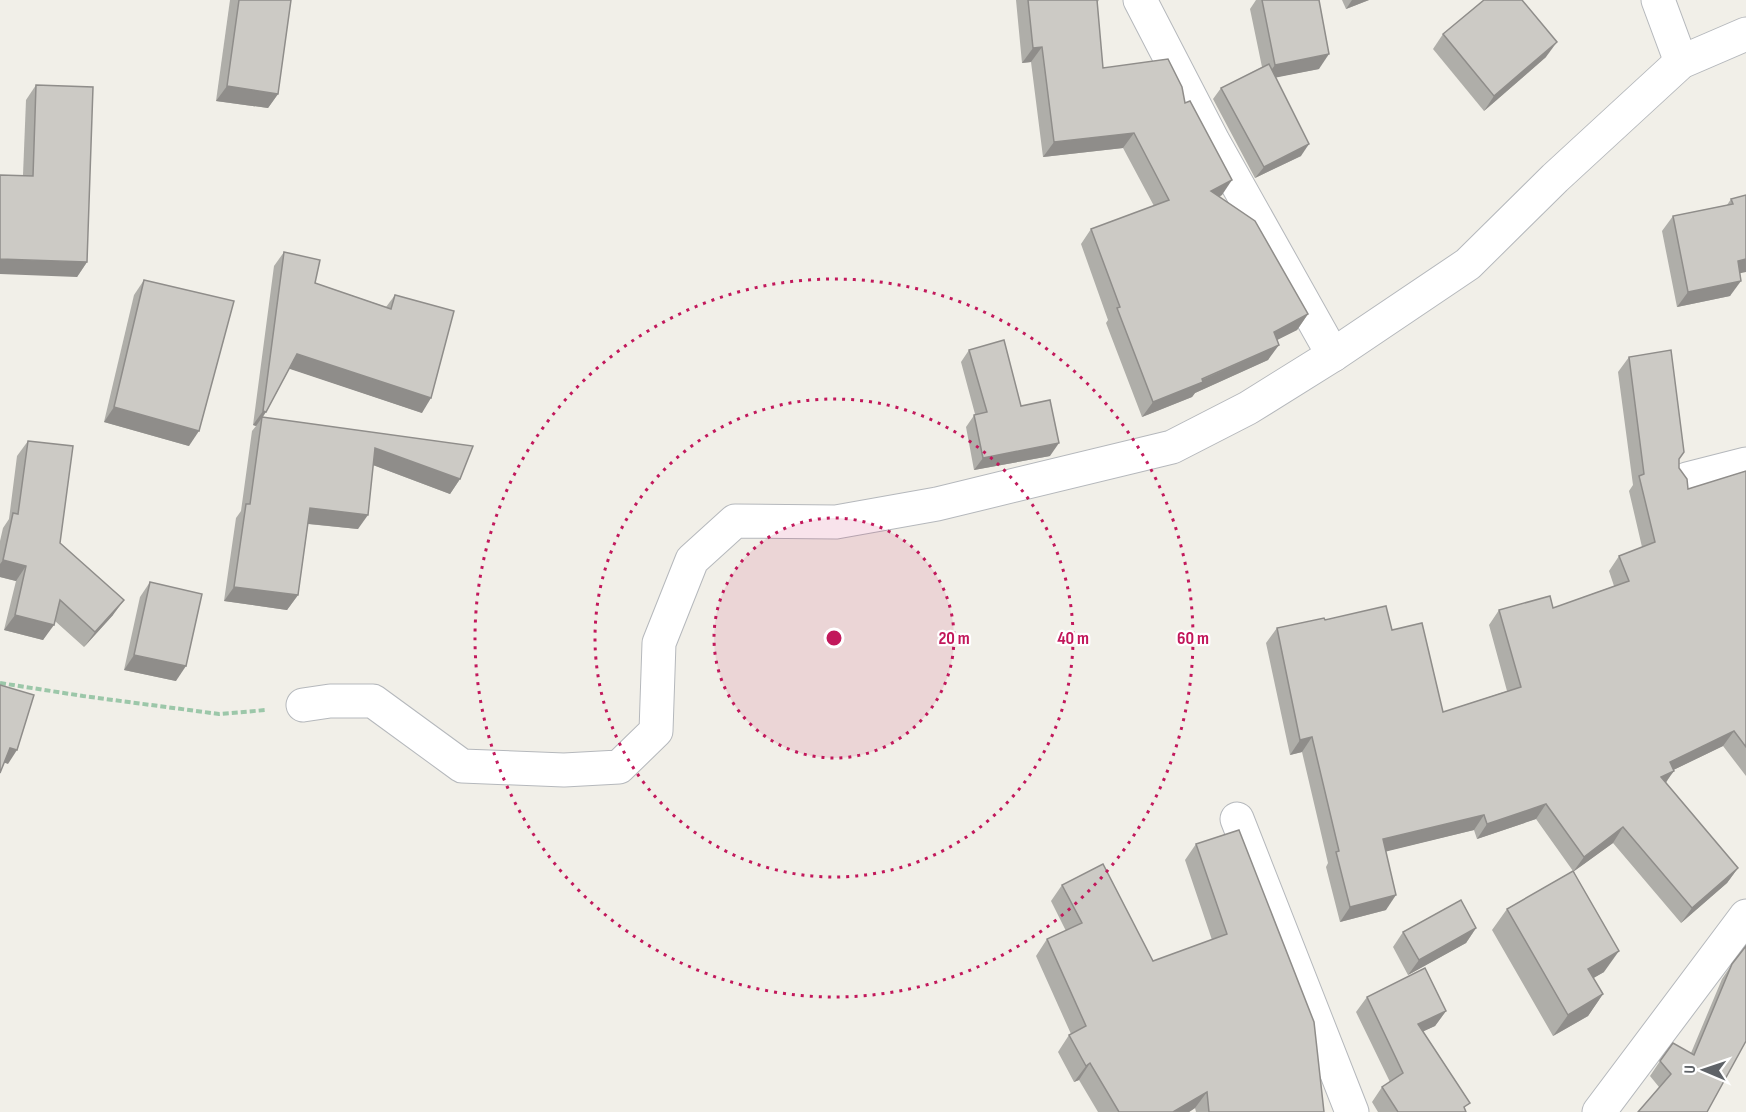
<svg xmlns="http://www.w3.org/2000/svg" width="1746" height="1112" font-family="'Sofia Sans Condensed',sans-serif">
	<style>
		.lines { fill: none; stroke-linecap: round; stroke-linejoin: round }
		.minor-casing { stroke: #b5b8bc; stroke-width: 35 }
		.path { stroke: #9cc7a9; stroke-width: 4; stroke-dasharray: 6 3; stroke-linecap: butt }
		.minor { stroke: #fff; stroke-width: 33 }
		.wall { fill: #afaea9 }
		.shaded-wall { fill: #8f8d8a }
		.building { fill: #cccac5; stroke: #8f8d8a; stroke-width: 1.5 }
		.ring { fill: none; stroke: #c2185b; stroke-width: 3; stroke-dasharray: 3 6 }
		.centre { fill: #c2185b; stroke: #fff; stroke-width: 3 }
		.ring-label { font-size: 18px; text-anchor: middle; font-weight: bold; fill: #c2185b; stroke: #fff; stroke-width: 4.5; stroke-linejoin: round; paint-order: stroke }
	</style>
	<rect width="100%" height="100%" fill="#f1efe8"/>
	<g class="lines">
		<g class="minor-casing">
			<g id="minor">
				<polyline points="1140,0 1213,141 1333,355"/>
				<polyline points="1658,0 1681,62"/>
				<polyline points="1687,479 1746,464"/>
				<polyline points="303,705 330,701 373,701 462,766 564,770 619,767 656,731 659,643 692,560 735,521 836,522 937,504 1172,447 1248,408 1333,355 1468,264 1555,178 1681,62 1746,34"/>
				<polyline points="1237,819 1352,1112"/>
				<polyline points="1599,1112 1746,916"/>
			</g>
		</g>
		<polyline class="path" points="0,683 83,696 219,714 266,710"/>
		<use href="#minor" class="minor"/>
	</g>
	<g class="wall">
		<polygon points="230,0 291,0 278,94 268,108 216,101"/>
		<polygon points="1016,0 1099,0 1097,3 1103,68 1185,103 1222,195 1220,196 1308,314 1297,330 1277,340 1268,360 1195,393 1192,397 1142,417 1106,323 1108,320 1081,244 1091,229 1154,206 1123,148 1043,157 1031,62 1022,63"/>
		<polygon points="1256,0 1319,0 1319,69 1276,77 1301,156 1255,178 1213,99 1221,88 1262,67 1250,9"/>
		<polygon points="1342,0 1369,0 1346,9"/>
		<polygon points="1443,34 1546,57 1484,111 1433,49"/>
		<polygon points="36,85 87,262 77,277 23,175 26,100"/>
		<polygon points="1746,195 1740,273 1730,296 1677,307 1662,231 1673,216 1727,205 1731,199"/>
		<polygon points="284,252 315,283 386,307 395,295 422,413 289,368 263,417 460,479 450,494 373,465 358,529 308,524 298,595 287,610 224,601 236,518 241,511 252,431 256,426 253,425 274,266"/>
		<polygon points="144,280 189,446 104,422 134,295"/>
		<polygon points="969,350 1021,406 1050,456 974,470 966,427 975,414 961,362"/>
		<polygon points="1629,357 1679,459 1679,468 1688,489 1746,471 1746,776 1723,746 1673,770 1666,783 1738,868 1727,883 1681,923 1613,843 1574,871 1604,972 1593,978 1603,994 1588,1016 1553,1036 1492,930 1507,909 1573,871 1536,819 1477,839 1474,830 1386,851 1386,910 1340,922 1326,867 1328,863 1302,752 1290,755 1266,643 1277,628 1325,620 1392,630 1443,712 1507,691 1489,625 1499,610 1553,608 1614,586 1609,571 1619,556 1642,547 1629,491 1633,485 1618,372"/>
		<polygon points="28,441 60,543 113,615 84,647 55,621 43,640 4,630 16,581 0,577 0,541 3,528 9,519 17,456"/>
		<polygon points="150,582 176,681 124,670 140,597"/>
		<polygon points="1196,844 1324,1112 1196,1112 1195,1108 1189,1112 1098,1112 1079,1080 1074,1082 1058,1052 1069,1035 1071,1034 1036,956 1047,939 1066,931 1051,901 1062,885 1153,961 1212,940 1185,860"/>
		<polygon points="1476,928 1466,943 1408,975 1393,947 1403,932"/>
		<polygon points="1732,964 1707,1112 1659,1087 1650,1076 1660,1061 1691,1053 1722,979"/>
		<polygon points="1367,997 1446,1011 1435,1026 1423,1031 1466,1112 1378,1112 1372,1102 1382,1087 1390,1082 1356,1012"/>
	</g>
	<g class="shaded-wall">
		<polygon points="1352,0 1369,0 1346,9"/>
		<polygon points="1557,42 1546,57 1484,111 1494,96"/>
		<polygon points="1042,47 1031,62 1022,63 1033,48"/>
		<polygon points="1329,54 1319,69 1264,80 1275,65"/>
		<polygon points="227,86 278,94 268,108 216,101"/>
		<polygon points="1134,133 1123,148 1043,157 1054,142"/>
		<polygon points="1309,144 1301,156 1255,178 1264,167"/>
		<polygon points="1232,180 1222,195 1201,206 1211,191"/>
		<polygon points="0,259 87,262 77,277 0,274"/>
		<polygon points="1746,259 1746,272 1727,276 1738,261"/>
		<polygon points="1741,281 1730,296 1677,307 1688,292"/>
		<polygon points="1308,314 1297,330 1263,347 1274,332"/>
		<polygon points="1279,345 1268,360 1195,393 1192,397 1142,417 1153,402"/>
		<polygon points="297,354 431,398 422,413 287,368"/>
		<polygon points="114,407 199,431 189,446 104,422"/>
		<polygon points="263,411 266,412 256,426 253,425"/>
		<polygon points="1059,443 1050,456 974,470 983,458"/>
		<polygon points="375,448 460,479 450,494 365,462"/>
		<polygon points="310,508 368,515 358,529 300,523"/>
		<polygon points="3,560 26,566 16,581 0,577 0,564"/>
		<polygon points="234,587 298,595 287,610 224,601"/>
		<polygon points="124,600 113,615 84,647 95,632"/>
		<polygon points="15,615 54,625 43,640 4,630"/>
		<polygon points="134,655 186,666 176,681 124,670"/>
		<polygon points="1734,731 1723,746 1659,777 1670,762"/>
		<polygon points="1312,737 1302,752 1290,755 1300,740"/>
		<polygon points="10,748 17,750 8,764 0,761"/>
		<polygon points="1674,771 1663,786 1661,777"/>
		<polygon points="1546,804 1536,819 1477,839 1487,824"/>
		<polygon points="1484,815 1474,830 1372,855 1383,839"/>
		<polygon points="1623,827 1613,843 1573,872 1584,857"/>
		<polygon points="1738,868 1727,883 1681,923 1692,908"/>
		<polygon points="1396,895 1386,910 1340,922 1350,907"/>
		<polygon points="1476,928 1466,943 1408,975 1419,960"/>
		<polygon points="1619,951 1604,972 1573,990 1588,969"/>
		<polygon points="1603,994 1588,1016 1553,1036 1568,1015"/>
		<polygon points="1446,1011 1435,1026 1407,1039 1418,1024"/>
		<polygon points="1090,1063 1079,1080 1074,1082 1086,1066"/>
		<polygon points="1207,1092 1195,1108 1189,1112 1173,1112"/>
	</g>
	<g class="building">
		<polygon points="239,0 291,0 278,94 227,86"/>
		<polygon points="1028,0 1097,0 1103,68 1168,59 1182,87 1185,103 1190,101 1232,180 1211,191 1255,221 1308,314 1274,332 1279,345 1202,379 1203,382 1153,402 1117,308 1120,307 1091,229 1169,200 1134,133 1054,142 1042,47 1033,48"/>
		<polygon points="1262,0 1319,0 1329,54 1275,65"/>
		<polygon points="1484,0 1522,0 1557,42 1494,96 1443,34"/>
		<polygon points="1269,64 1309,144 1264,167 1221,88"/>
		<polygon points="36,85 93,87 87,262 0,259 0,175 33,176"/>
		<polygon points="1746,195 1746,259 1738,261 1741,281 1688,292 1673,216 1733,204 1731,199"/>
		<polygon points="284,252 320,260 315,283 391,309 395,295 454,311 431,398 297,354 266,412 263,411"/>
		<polygon points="144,280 234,301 199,431 114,407"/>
		<polygon points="1004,340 1021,406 1050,400 1059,443 983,458 974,415 987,412 969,350"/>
		<polygon points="1671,350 1684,452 1679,459 1679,468 1687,479 1688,489 1746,471 1746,747 1734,731 1670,762 1674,771 1661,777 1738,868 1692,908 1623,827 1584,857 1546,804 1487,824 1484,815 1383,839 1396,895 1350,907 1336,852 1339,851 1312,737 1300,740 1277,628 1324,618 1325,620 1386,606 1392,630 1422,623 1443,712 1521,687 1499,610 1550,596 1553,608 1629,581 1619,556 1655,542 1639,476 1644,474 1629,357"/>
		<polygon points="262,417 473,446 460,479 375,448 368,515 310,508 298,595 234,587 246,504 250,504"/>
		<polygon points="28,441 73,446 60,543 124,600 95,632 60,600 54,625 15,615 26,566 3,560 13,513 18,514"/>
		<polygon points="150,582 202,594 186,666 134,655"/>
		<polygon points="0,685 34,695 17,750 10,748 0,773"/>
		<polygon points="1239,830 1314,1022 1324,1112 1209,1112 1207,1092 1173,1112 1119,1112 1090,1063 1086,1066 1069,1035 1086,1026 1047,939 1082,923 1062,885 1103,864 1153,961 1227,934 1196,844"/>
		<polygon points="1573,871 1619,951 1588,969 1603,994 1568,1015 1507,909"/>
		<polygon points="1461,900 1476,928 1419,960 1403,932"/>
		<polygon points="1746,946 1746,1041 1707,1112 1638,1112 1671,1074 1660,1061 1673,1043 1694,1055 1732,964"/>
		<polygon points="1425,968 1446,1011 1418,1024 1470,1103 1464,1107 1466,1112 1398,1112 1382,1087 1403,1073 1367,997"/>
	</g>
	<circle cx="834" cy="638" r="120" fill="#c2185b" fill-opacity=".12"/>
	<g class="ring">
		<circle cx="834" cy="638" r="120"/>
		<circle cx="834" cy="638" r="239"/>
		<circle cx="834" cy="638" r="359"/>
	</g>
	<circle cx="834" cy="638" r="9" class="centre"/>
	<g class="ring-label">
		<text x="954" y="644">20 m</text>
		<text x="1073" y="644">40 m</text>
		<text x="1193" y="644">60 m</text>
	</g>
	<g transform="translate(1704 1070) rotate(272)" stroke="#ffffff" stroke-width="4.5" paint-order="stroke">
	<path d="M0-4.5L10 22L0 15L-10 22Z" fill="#5f6368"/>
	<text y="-9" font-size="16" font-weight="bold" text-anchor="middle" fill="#5f6368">U</text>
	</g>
</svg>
